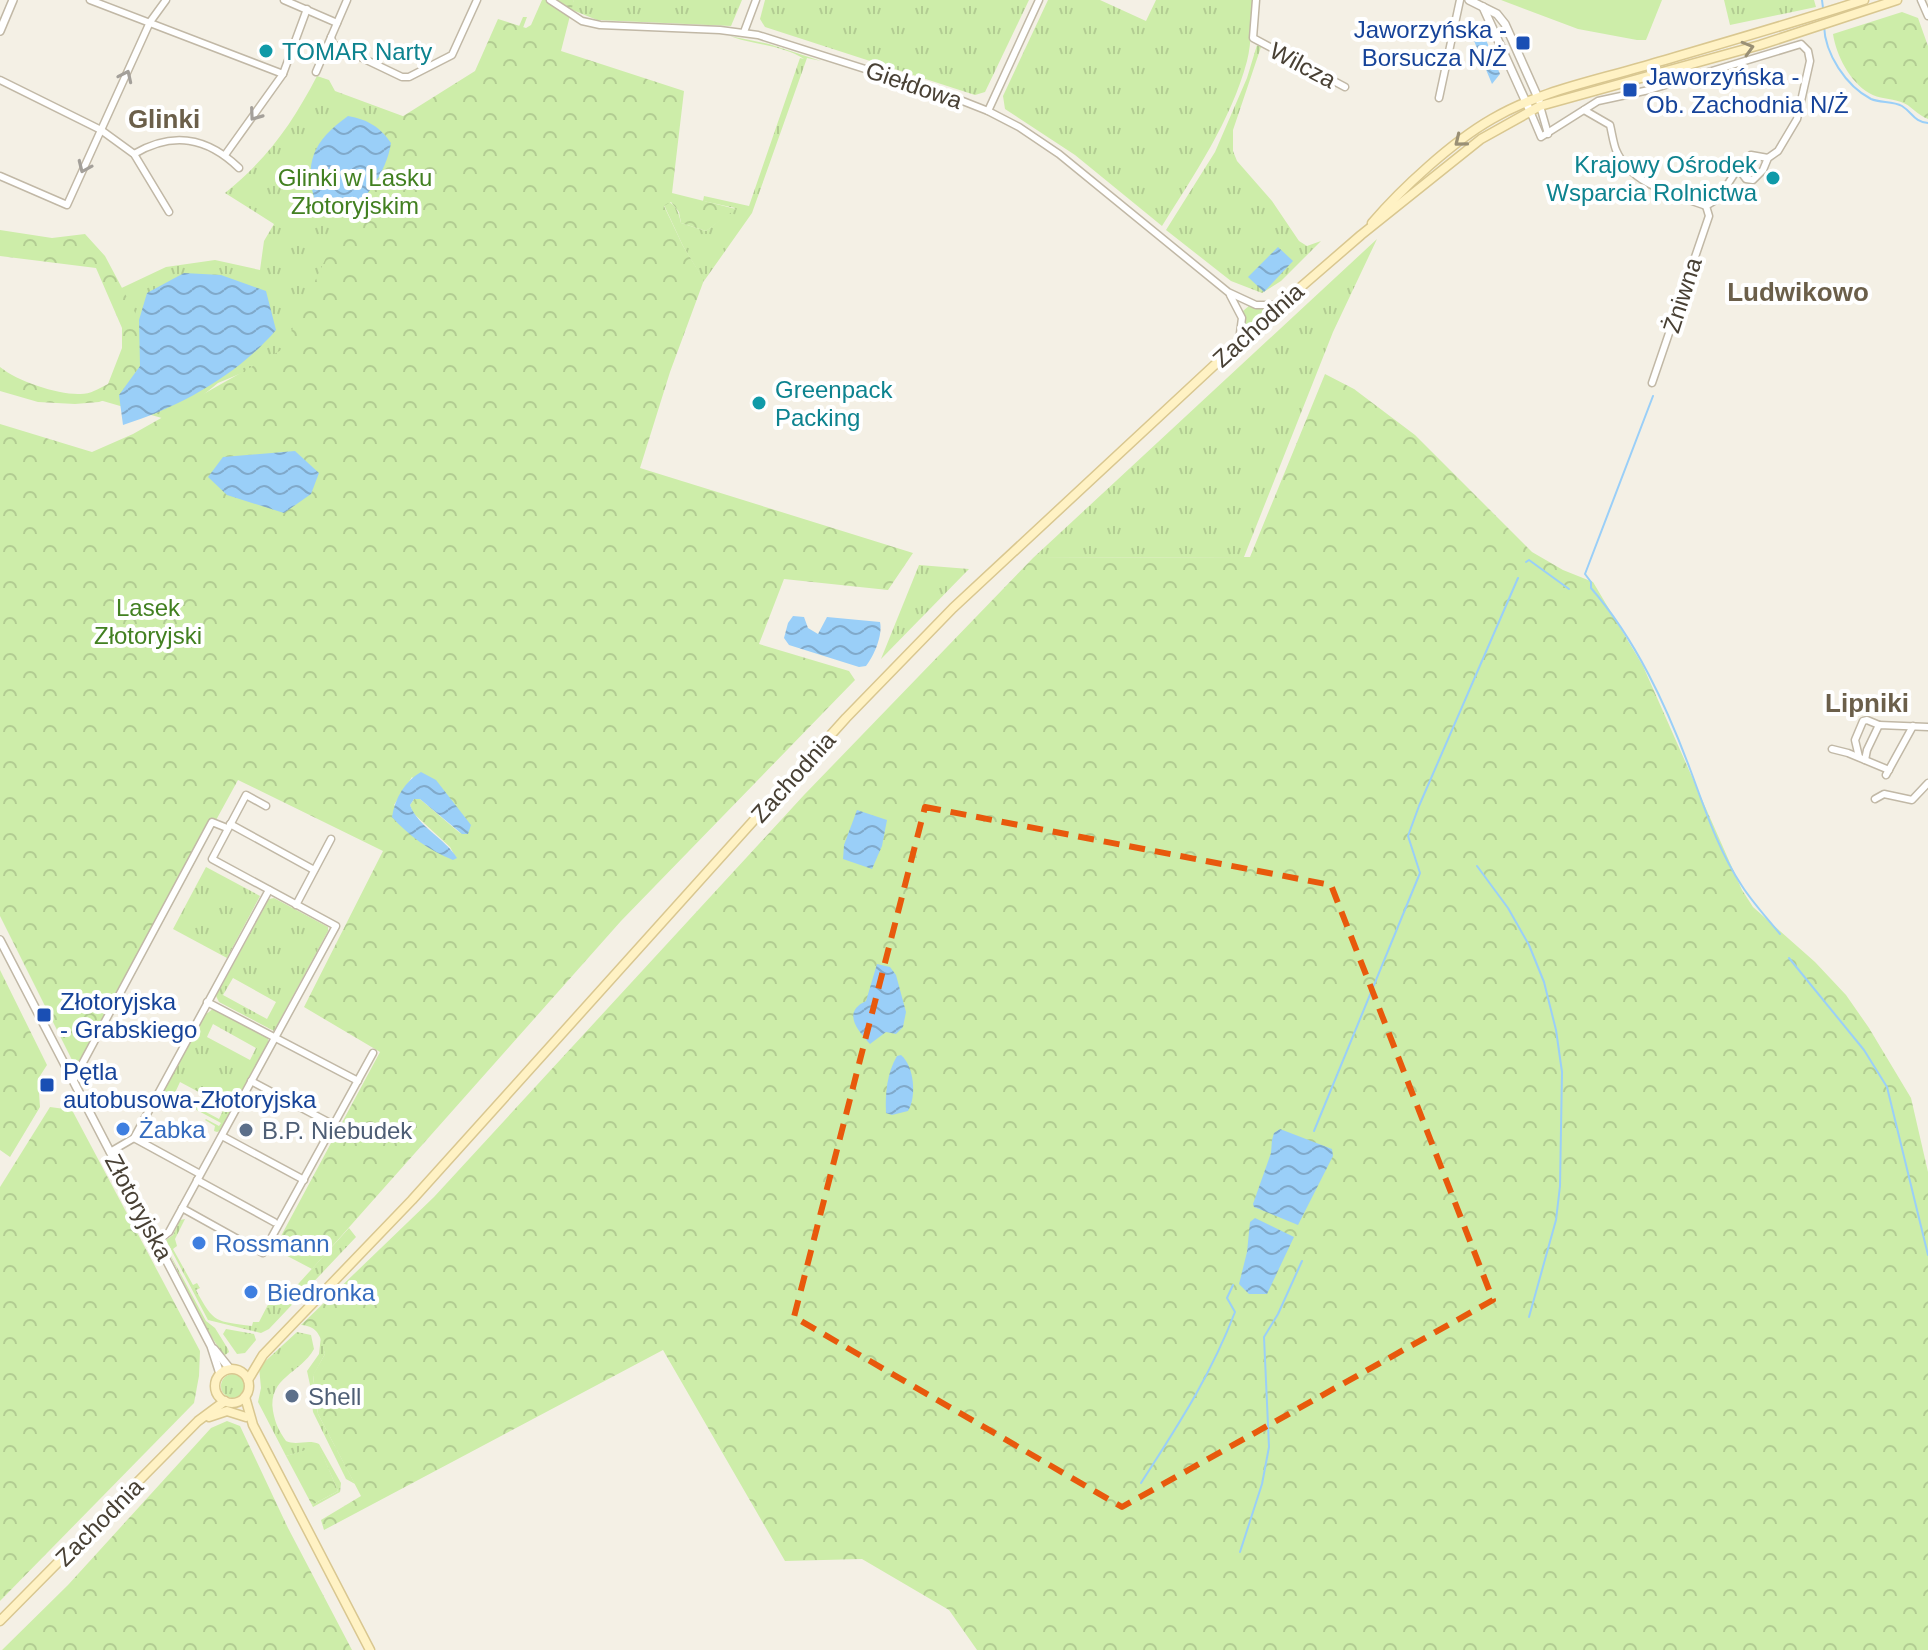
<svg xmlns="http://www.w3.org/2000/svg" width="1928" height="1650" font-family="Helvetica,sans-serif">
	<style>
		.grass { fill: url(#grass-tufts); fill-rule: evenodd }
		.forest { fill: url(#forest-crowns); fill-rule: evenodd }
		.garden { fill: #cdeda9 }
		.water { fill: url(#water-waves) }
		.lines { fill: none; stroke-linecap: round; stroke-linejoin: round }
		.stream { stroke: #9acff8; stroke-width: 2 }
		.minor-casing { stroke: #c1b8a6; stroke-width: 9 }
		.tertiary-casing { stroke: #c1b8a6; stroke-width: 10 }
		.secondary-casing { stroke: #d9c790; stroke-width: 11 }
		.minor { stroke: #fff; stroke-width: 6 }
		.tertiary { stroke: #fff; stroke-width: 7 }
		.secondary { stroke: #fff2c4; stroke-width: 8 }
		.oneway { stroke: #9a9075 }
		.oneway2 { stroke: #a4a09a }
		.marked { fill: none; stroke: #e8590c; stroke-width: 6; stroke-dasharray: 16 10; stroke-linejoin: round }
		.transit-dot { fill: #1a4fb4; stroke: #fff; stroke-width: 3 }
		.culture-dot { fill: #0f9aa8; stroke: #fff; stroke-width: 3 }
		.shop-dot { fill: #3f7fe0; stroke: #fff; stroke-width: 3 }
		.service-dot { fill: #5c6f8a; stroke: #fff; stroke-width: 3 }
		.labels { text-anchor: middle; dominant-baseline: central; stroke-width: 8; stroke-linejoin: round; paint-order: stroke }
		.transit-label { font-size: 24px; fill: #164399; stroke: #fff; text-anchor: start }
		.culture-label { font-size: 24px; fill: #0d838f; stroke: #fff; text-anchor: start }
		.street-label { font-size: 24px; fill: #484034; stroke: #fff }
		.park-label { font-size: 24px; fill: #428021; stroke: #fff }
		.shop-label { font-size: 24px; fill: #366cbe; stroke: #fff; text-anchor: start }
		.service-label { font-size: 24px; fill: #4e5e75; stroke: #fff; text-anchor: start }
		.neighbourhood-label { font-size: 26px; font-weight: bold; fill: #6b5f4a; stroke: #fff }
	</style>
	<defs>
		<pattern id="grass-tufts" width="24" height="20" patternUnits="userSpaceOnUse" patternTransform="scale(2)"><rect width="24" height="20" fill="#cdeda9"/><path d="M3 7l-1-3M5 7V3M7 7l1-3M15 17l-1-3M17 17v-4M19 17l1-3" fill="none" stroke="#b2cc92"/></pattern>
		<pattern id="forest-crowns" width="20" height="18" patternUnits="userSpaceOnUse" patternTransform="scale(2)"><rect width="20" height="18" fill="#cdeda9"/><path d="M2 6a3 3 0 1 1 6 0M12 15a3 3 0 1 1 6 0" fill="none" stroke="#b2cc92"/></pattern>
		<pattern id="water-waves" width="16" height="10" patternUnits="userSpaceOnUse" patternTransform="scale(2)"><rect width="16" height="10" fill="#9acff8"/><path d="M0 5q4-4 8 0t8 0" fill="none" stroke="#80a9ca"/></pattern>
	</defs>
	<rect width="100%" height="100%" fill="#f4f0e5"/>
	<g class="grass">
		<polygon points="574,0 742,0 731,26 597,20 570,9"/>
		<polygon points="765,0 1029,0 985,92 975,95 765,27 760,19"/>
		<path d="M1048,0H1100L1146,21L1156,0H1253C1251,20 1252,42 1247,61C1231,121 1194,175 1162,226L1075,155L1005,109L1003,96Z"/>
		<polygon points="1724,0 1814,0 1816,7 1730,25"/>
		<path d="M523,17H527L508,68L408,303L218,383L197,400L186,425L96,399L128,373L133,342L111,293L166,267L215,260L260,270L264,241L274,224L225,193C268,158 292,124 317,76L329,80L335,91L408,118L505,59Z"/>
		<path d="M730,36L769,44L821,61L807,58L752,213L704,281L683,246L664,205L669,202C677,206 679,214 681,223L706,231L735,208L703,201L704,196L749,206L800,58L804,59C783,45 749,44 730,36Z"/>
		<polygon points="1257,45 1261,47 1233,130 1233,151 1237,161 1272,201 1299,241 1307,246 1321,241 1281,281 1262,293 1231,281 1166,230 1215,152 1247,78"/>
		<polygon points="1377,239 1333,332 1244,557 1033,558"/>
		<polygon points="1250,305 1270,308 1244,332 1243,311"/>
		<polygon points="919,565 969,569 881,659"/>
		<polygon points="206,867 260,896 227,958 173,929"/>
		<path d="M274,898L328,927V931L274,1031L219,1002L216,996L269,899ZM233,978L276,1002L267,1019L223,995Z"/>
		<path d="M215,1007L268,1035V1043L222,1130L217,1132L214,1131L215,1126L205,1120L206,1119L219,1126L221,1123L163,1092L204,1016ZM213,1024L256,1048L250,1060L207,1037ZM180,1082L225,1106L219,1119L174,1095Z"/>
		<path d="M185,1219L175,1239L177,1246L173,1249L193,1285L197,1283L200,1288L196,1290C214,1324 216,1321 252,1326L253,1322H259L273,1295L276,1296L280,1288L290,1293L349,1228L356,1237L269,1329L261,1333L208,1320L166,1240L173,1235L180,1220Z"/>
		<polygon points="164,1243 206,1321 215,1328 228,1349 229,1352 224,1356 207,1330"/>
		<polygon points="226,1329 254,1334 256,1340 245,1353 237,1354 223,1334"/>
		<path d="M297,1332L311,1335L314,1349C300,1374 268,1377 273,1411C275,1423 279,1431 286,1441C297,1446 308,1439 319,1444L341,1483L340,1492L313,1507L312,1505L338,1491L319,1447L286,1456L258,1402L261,1388L259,1367Z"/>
		<polygon points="321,1336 325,1354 313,1376 318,1414 355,1484 346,1479 313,1412 312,1404 314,1403 307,1371 319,1354"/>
		<circle cx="233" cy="1386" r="12"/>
	</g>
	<g class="forest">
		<path d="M542,0H574L561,51L684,91L672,193L736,209L706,231L681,223L679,212L671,202L664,206L683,246L704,280L670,372L640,468L913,553L888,590L784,579L759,644L849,671L855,680L621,921L312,1269L274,1249L380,1052L304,1007L383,851L238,780L78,1072L0,916V424L92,452L133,434L283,349L347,213L378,180L391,143L381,130L475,71L498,19L526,28L531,25ZM412,777L461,834L420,799H414L410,805L413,813L450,847L456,858L394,805Z"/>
		<path d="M1902,12L1918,18L1928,46V119C1917,115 1911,105 1901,102C1890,98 1879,99 1869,93C1850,82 1836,55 1833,34Z"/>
		<path d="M0,230L52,238L85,234L105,256L139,320L140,366L119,395L99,402L75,404L38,402L0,391V367C17,381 56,394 78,394C89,395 98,389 108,384L122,348V328L96,268L0,256Z"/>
		<path d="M1325,374L1354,389L1415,435L1532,552L1563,570L1593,582L1643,666L1742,890L1753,907L1815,962L1846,995L1869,1028L1911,1098L1928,1172V1650H977L949,1610L862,1559L785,1561L663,1350L324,1530L321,1520L361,1496L318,1414L313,1375L325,1354C321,1338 319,1326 301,1325L434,1197L804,795L1033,558L1250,557Z"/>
		<polygon points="0,970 47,1065 38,1079 40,1107 10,1157 0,1150"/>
		<polygon points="50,1107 72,1110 200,1351 199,1376 194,1403 0,1601 0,1187"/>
		<polygon points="227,1421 240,1426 288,1528 352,1650 2,1650 68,1585 211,1428"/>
		<polygon points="319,1446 338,1491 312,1505 286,1456"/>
	</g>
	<polygon class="garden" points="1501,0 1662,0 1646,40 1637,40 1578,29"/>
	<g class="water">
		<polygon points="1467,18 1482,30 1500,74 1492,84 1467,24"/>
		<path d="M348,116C368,120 379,126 391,143C387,171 363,209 335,216L316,205C303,163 313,141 348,116Z"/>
		<polygon points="1278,247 1293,261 1264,292 1248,277"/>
		<path d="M184,273L221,275L266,291L276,330C238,375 178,408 123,425L119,395L140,366L139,320L147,293Z"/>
		<polygon points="295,451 319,473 311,494 284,513 227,495 208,477 223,457"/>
		<path d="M793,616L804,617L808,628L818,634L827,617L880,622C883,635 874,656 866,666L859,667L789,645L784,638L788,623Z"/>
		<path d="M421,772L436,780L471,825L468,834H462L420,799H414L410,805C418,827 445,838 457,858L453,860C430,851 408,835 392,817C395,798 405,781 421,772Z"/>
		<polygon points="857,810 887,820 882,846 872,869 843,859 844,845"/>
		<path d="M877,964L890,967L896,975L906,1012L903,1027L896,1034L886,1032L870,1044C857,1030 842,1012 866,1001Z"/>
		<path d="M901,1055C914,1066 917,1096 908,1111L892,1115L886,1113C885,1093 887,1073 897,1056Z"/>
		<polygon points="1280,1129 1332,1149 1333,1156 1298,1225 1254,1207 1253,1204 1271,1153 1272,1140 1274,1133"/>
		<polygon points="1255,1218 1294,1237 1267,1294 1249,1294 1239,1284 1247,1252 1250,1222"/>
	</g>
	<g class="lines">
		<g class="stream">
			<polyline points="1822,0 1823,8"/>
			<path d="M1824,26C1825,54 1846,86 1871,99C1880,103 1893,101 1902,106C1913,113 1914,122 1928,123"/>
			<path d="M1653,396L1585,574L1591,582V588C1636,640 1666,705 1690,769C1705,809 1718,850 1742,886C1753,903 1767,918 1780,934"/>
			<polyline points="1526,562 1529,560 1569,589"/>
			<polyline points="1477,866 1508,908 1529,945 1544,982 1556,1030 1562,1072 1560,1186 1556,1220 1529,1317"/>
			<polyline points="1789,958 1864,1050 1887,1087 1928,1255"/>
			<polyline points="1314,1131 1420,873 1408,836 1419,806 1518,578"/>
			<path d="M1141,1483C1178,1425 1210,1377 1235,1312L1227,1298L1233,1285"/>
			<polyline points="1240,1552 1262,1484 1269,1447 1264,1337 1278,1314 1302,1261"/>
		</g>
		<g class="minor-casing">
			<g id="minor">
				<polyline points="90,0 283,74"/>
				<polyline points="284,0 337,23"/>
				<polyline points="550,0 582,21 600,25 720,30 758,35 950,96 988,111 1019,127 1059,154 1228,292 1256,305 1279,305"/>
				<polyline points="1256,0 1253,38 1345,87"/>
				<polyline points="1921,0 1928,16"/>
				<polyline points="744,32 756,0"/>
				<polyline points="331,37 333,44 402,77 409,77 452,55 477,0"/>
				<polyline points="316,72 347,0"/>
				<polyline points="0,80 101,130 134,154 169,212"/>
				<polyline points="1439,98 1460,0"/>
				<polyline points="1540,106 1548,134"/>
				<path d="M1584,110L1610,125C1612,133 1613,142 1616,150C1631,185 1674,194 1706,206"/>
				<polyline points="988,111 1039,0"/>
				<polyline points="1530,111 1541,137 1598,101 1649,90 1801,44 1808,51 1810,61 1797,119 1778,151 1768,158 1751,155 1738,168 1746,179 1753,180 1763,170 1768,158"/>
				<path d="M134,154C173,131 207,137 239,168"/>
				<polyline points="225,155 283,74 307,9"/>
				<polyline points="0,176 67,205 150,22 166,0"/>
				<polyline points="1706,206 1719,198 1738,168"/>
				<polyline points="1230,295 1242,318 1239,341"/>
				<polyline points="1652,383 1709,216 1706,206"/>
				<polyline points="1832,749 1848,753 1889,770"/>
				<polyline points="1859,757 1855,740 1863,721 1867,720 1879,725"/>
				<polyline points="1865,760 1867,750 1879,725 1928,727"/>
				<polyline points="1886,775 1913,726"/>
				<polyline points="1875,799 1884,794 1912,800 1928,783"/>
				<polyline points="230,824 314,870"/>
				<polyline points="296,905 331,839"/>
				<polyline points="207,1002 358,1081"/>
				<polyline points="73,1081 212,822 227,828"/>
				<polyline points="251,1081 328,1122"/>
				<polyline points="222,1136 304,1180"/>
				<polyline points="134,1138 200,1174"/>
				<polyline points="110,1152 134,1138 269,890"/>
				<polyline points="197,1180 274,1222"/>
				<polyline points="182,1208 263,1253 373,1053"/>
				<polyline points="157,1241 169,1232 336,926 212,859 246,795 266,806"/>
			</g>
		</g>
		<g class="tertiary-casing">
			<g id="tertiary">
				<polyline points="1469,0 1497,14 1505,24 1539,100"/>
				<polyline points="1483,7 1530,111"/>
				<polyline points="0,31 13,0"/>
				<polyline points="0,940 211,1346 220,1374"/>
				<polyline points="214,1349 230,1369"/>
			</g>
		</g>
		<g class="secondary-casing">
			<g id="secondary">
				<path d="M1372,223C1402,188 1452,142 1492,119C1538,92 1590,82 1641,67C1716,45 1790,24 1864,0"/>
				<circle cx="232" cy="1386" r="17"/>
				<polyline points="248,1380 263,1355 412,1200 846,718 953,608 1264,319 1361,235 1481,139 1540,106 1760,45 1897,0"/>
				<polyline points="245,1397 253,1425 370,1650"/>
				<polyline points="209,1417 227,1411 246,1417"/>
				<polyline points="0,1621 198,1421 225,1401"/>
			</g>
		</g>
		<use href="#minor" class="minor"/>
		<use href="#tertiary" class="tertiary"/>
		<use href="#secondary" class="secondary"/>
	</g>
	<defs><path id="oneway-chevron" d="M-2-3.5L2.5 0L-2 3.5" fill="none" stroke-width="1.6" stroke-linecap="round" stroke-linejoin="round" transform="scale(2)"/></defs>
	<g class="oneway">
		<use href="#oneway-chevron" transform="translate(1748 48) rotate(-16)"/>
		<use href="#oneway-chevron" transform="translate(1460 141) rotate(141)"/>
	</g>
	<g class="oneway2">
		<use href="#oneway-chevron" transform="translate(126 76) rotate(-65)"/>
		<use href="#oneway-chevron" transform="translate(255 115) rotate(126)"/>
		<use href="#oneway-chevron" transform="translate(84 167) rotate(114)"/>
	</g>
	<path class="marked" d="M925,807L1331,885L1493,1300L1122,1507L794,1317Z"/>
	<g class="transit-dot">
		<rect x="1515" y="35" width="16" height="16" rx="4"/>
		<rect x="1622" y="82" width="16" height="16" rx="4"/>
		<rect x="36" y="1007" width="16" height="16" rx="4"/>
		<rect x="39" y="1077" width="16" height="16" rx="4"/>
	</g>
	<g class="culture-dot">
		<circle cx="266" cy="51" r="8"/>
		<circle cx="1773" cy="178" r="8"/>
		<circle cx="759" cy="403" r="8"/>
	</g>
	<g class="shop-dot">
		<circle cx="123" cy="1129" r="8"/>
		<circle cx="199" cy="1243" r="8"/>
		<circle cx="251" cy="1292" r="8"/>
	</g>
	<g class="service-dot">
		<circle cx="246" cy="1130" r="8"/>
		<circle cx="292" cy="1396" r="8"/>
	</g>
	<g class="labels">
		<g class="transit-label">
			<text x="1507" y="29" text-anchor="end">Jaworzyńska -<tspan x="1507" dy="28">Borsucza N/Ż</tspan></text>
			<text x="1646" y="76">Jaworzyńska -<tspan x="1646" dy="28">Ob. Zachodnia N/Ż</tspan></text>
			<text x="60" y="1001">Złotoryjska<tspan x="60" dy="28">- Grabskiego</tspan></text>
			<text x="63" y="1071">Pętla<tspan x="63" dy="28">autobusowa-Złotoryjska</tspan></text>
		</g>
		<g class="culture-label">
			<text x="282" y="51">TOMAR Narty</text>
			<text x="1757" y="164" text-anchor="end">Krajowy Ośrodek<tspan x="1757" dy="28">Wsparcia Rolnictwa</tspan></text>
			<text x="775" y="389">Greenpack<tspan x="775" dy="28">Packing</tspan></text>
		</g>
		<g class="street-label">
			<text transform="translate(1303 65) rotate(28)">Wilcza</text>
			<text transform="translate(914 85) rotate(19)">Giełdowa</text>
			<text transform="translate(1682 295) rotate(-72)">Żniwna</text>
			<text transform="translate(1258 325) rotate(-42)">Zachodnia</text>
			<text transform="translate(793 777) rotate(-48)">Zachodnia</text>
			<text transform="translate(139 1207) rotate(62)">Złotoryjska</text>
			<text transform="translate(99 1522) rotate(-45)">Zachodnia</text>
		</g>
		<g class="park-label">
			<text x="355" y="177">Glinki w Lasku<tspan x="355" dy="28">Złotoryjskim</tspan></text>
			<text x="148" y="607">Lasek<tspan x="148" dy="28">Złotoryjski</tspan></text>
		</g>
		<g class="shop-label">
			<text x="139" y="1129">Żabka</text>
			<text x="215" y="1243">Rossmann</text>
			<text x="267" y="1292">Biedronka</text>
		</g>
		<g class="service-label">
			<text x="262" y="1130">B.P. Niebudek</text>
			<text x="308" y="1396">Shell</text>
		</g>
		<g class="neighbourhood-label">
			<text x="164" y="119">Glinki</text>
			<text x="1798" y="292">Ludwikowo</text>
			<text x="1867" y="703">Lipniki</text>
		</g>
	</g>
</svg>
